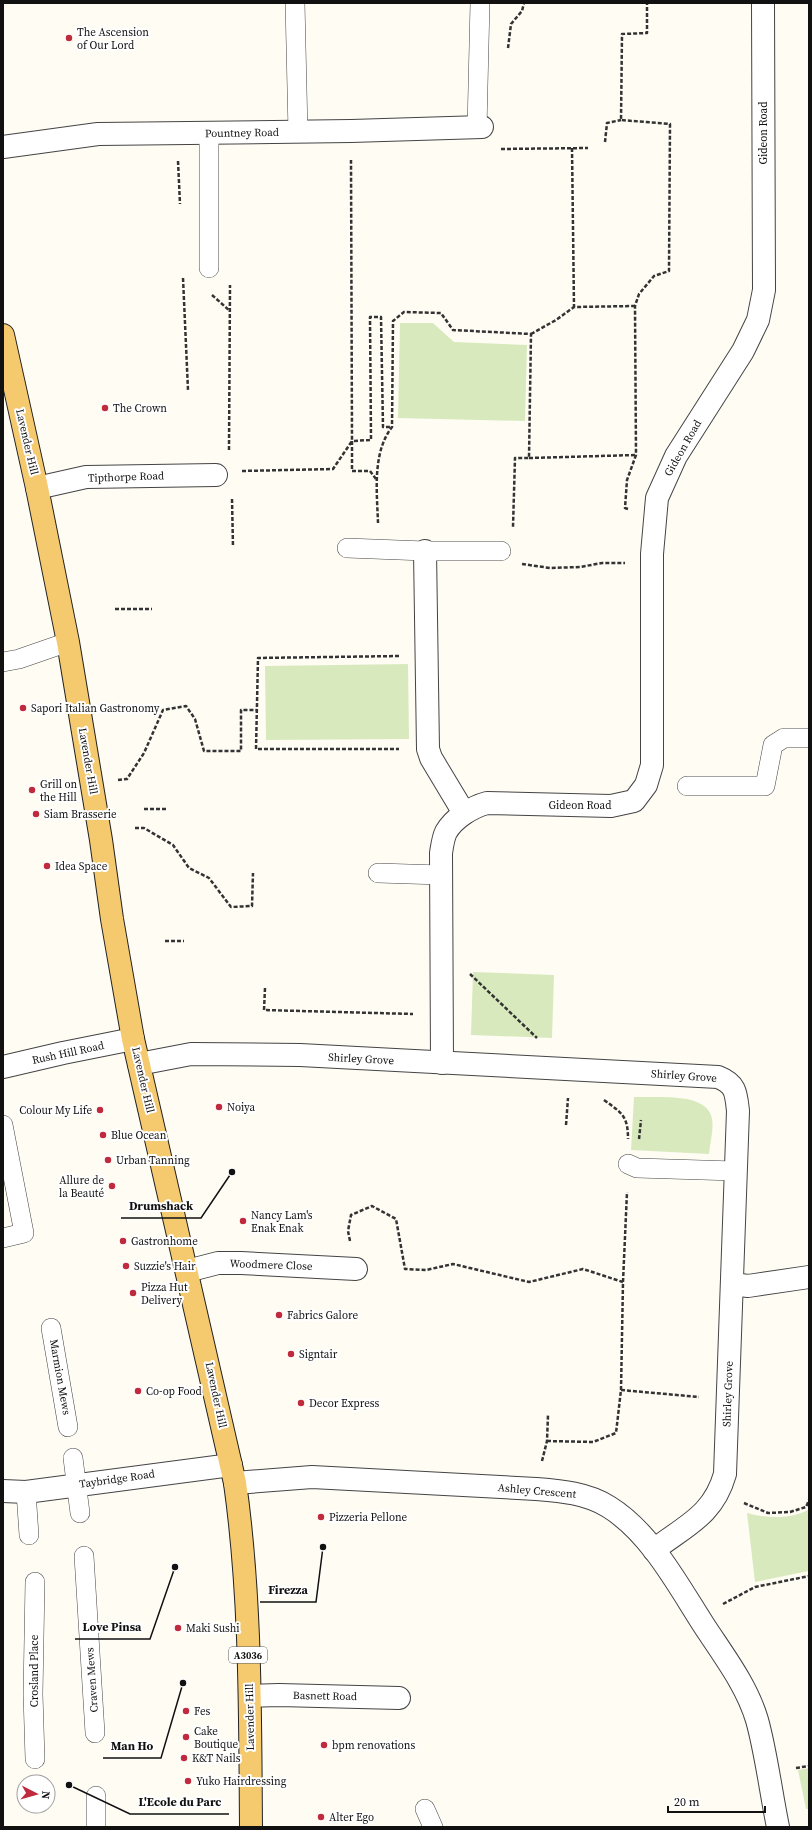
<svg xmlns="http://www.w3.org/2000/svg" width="812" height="1830" font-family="'Source Serif 4',serif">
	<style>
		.green { fill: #d8eabd }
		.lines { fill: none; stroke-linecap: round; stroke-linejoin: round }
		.lane-casing { stroke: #444; stroke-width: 20 }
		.street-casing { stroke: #444; stroke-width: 24 }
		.primary-casing { stroke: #222; stroke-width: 24 }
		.path { stroke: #333; stroke-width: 2.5; stroke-dasharray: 4 2; stroke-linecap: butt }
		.lane { stroke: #fff; stroke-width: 19 }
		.street { stroke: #fff; stroke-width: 22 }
		.primary { stroke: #f5c96e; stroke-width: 22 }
		.poi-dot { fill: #bf2a3d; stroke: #fff; stroke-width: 1.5 }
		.labels { text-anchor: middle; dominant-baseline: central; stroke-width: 4; stroke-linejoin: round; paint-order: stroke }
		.shield { fill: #fff; stroke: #585858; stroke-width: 1 }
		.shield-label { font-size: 10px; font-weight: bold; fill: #111 }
		.poi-label { font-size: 11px; fill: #111; stroke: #fff; text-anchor: start }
		.street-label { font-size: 11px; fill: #111; stroke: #fff }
		.leader { fill: none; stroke: #111; stroke-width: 1.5 }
		.callout-dot { fill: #111; stroke: #fff; stroke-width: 1.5 }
		.callout-label { font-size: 12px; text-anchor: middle; font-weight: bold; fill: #111; stroke: #fff; stroke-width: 4; stroke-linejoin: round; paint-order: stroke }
	</style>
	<rect width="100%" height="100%" fill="#fffcf4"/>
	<g class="green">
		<polygon points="400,323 433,323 454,342 527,345 525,421 398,418"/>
		<polygon points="408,664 409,739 266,740 265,666"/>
		<polygon points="473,972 554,975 552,1038 471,1035"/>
		<path d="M634,1097C655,1098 708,1091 712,1119C714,1129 710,1143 709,1154L631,1150Z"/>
		<path d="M809,1509V1571L755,1582L747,1513C765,1518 792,1520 809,1509Z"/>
		<polygon points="809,1768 809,1809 806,1809 798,1770"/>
	</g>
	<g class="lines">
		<g class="lane-casing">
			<g id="lane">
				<polyline points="295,3 298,132"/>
				<polyline points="477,128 480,3"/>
				<polyline points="209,133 209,268"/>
				<polyline points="347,548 425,551 501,551"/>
				<polyline points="3,662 19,659 68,642"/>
				<polyline points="687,786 765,786 773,745 784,738 809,738"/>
				<polyline points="378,873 441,875"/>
				<polyline points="3,1125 24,1233 3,1238"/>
				<polyline points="628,1164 637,1168 735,1171"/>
				<polyline points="51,1328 68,1427"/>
				<polyline points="73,1458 80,1513"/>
				<polyline points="26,1492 29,1535"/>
				<polyline points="84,1556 95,1733"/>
				<polyline points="35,1759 33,1694 35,1582"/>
				<polyline points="96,1796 96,1827"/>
				<polyline points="425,1809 433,1827"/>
			</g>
		</g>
		<g class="street-casing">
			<g id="street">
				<polyline points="3,147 98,134 351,131 482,127"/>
				<polyline points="37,488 86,477 216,475"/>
				<polyline points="425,551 428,749 431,758 464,813"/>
				<path d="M442,1063L441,853C442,847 443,838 446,832C454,818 472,807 487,803L611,806L634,801L646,785L652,765V554L657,498L676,456L743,351L758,320L764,290L763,3"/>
				<path d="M139,1064L191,1054L300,1055L718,1077C736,1084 736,1093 738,1111L725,1474C713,1516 686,1525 654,1550"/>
				<polyline points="3,1067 63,1053 133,1039"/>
				<polyline points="187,1271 218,1263 241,1263 356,1269"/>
				<polyline points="732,1284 748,1286 809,1277"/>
				<path d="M235,1483L312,1477L536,1489C561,1491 587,1493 609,1507C651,1533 679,1587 705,1627C724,1656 747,1686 757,1720C766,1752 771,1793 778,1827"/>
				<polyline points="3,1491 26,1492 231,1465"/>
				<polyline points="250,1696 279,1695 399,1698"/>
			</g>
		</g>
		<g class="primary-casing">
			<path id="primary" d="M3,335L37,488L68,642L101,840L112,919L133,1039L235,1483C251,1597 250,1712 251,1827"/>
		</g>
		<g class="path">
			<polyline points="508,48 511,24 522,11 524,3"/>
			<polyline points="605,142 607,123 621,120"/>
			<polyline points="572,148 574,307"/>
			<polyline points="501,149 588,148"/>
			<polyline points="178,161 180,204"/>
			<polyline points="183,278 188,390"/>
			<polyline points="212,295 230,311"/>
			<polyline points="531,334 556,320 574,307 635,306"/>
			<polyline points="229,450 230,285"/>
			<polyline points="529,458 636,455"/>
			<polyline points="242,471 333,469 352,441 351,160"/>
			<polyline points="376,479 370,471 352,471 352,441 371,440 370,317 381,317 383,427 392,427"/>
			<polyline points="232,499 233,547"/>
			<polyline points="628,509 625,508 627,480 636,455 635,306 639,294 654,276 669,271 670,124 621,120 622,34 647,33 647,3"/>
			<path d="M378,523C377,492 372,453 392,427L393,321L404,312L441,313L453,330L531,334L529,458H515L513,527"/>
			<polyline points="522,564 550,568 580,567 602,563 625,563"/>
			<polyline points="115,609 152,609"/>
			<polyline points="399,656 258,658 256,749 399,749"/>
			<polyline points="118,780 127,779 144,753 163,710 186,706 195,719 204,751 241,751 241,710 257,710"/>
			<polyline points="144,809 166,809"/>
			<polyline points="135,828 144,828 173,845 189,868 209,878 231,907 252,906 253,873"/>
			<polyline points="165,941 184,941"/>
			<polyline points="470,974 537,1038"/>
			<polyline points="265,988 264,1010 413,1014"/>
			<path d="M604,1100C622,1113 628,1116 628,1139"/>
			<polyline points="566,1125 568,1098"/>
			<polyline points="639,1139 641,1120"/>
			<polyline points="350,1241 348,1231 351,1215 372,1206 396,1219 405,1269 426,1270 453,1264 529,1282 583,1269 623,1282"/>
			<polyline points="621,1390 699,1397"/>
			<polyline points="547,1441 593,1442 616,1433 621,1390 623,1282 627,1192"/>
			<polyline points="542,1461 547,1441 548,1415"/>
			<polyline points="744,1503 768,1513 790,1512 806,1507 809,1500"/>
			<polyline points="723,1604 755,1587 809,1576"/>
			<polyline points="796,1768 809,1766"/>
		</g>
		<use href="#lane" class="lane"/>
		<use href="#street" class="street"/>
		<use href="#primary" class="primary"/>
	</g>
	<g class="poi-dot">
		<circle cx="69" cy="38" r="4"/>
		<circle cx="105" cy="408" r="4"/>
		<circle cx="23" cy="708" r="4"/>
		<circle cx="32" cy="790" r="4"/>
		<circle cx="36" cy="814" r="4"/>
		<circle cx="47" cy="866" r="4"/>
		<circle cx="219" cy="1107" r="4"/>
		<circle cx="100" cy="1110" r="4"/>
		<circle cx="103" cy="1135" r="4"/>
		<circle cx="108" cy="1160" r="4"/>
		<circle cx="112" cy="1186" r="4"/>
		<circle cx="243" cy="1221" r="4"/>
		<circle cx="123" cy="1241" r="4"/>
		<circle cx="126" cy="1266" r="4"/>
		<circle cx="133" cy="1293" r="4"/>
		<circle cx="279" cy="1315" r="4"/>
		<circle cx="291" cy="1354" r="4"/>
		<circle cx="138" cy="1391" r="4"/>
		<circle cx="301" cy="1403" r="4"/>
		<circle cx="321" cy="1517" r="4"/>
		<circle cx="178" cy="1628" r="4"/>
		<circle cx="186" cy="1711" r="4"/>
		<circle cx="186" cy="1737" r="4"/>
		<circle cx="324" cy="1745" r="4"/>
		<circle cx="184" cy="1758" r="4"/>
		<circle cx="188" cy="1781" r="4"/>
		<circle cx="321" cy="1817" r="4"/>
	</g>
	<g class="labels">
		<rect class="shield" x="229" y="1647" width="38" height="16" rx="3"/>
		<g class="shield-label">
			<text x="248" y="1655">A3036</text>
		</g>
		<g class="poi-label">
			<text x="77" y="32">The Ascension<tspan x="77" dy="13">of Our Lord</tspan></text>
			<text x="113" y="408">The Crown</text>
			<text x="31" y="708">Sapori Italian Gastronomy</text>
			<text x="40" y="784">Grill on<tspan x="40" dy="13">the Hill</tspan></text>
			<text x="44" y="814">Siam Brasserie</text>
			<text x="55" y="866">Idea Space</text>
			<text x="227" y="1107">Noiya</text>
			<text x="92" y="1110" text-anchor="end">Colour My Life</text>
			<text x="111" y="1135">Blue Ocean</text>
			<text x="116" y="1160">Urban Tanning</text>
			<text x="104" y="1180" text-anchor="end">Allure de<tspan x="104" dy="13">la Beauté</tspan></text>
			<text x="251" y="1215">Nancy Lam's<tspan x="251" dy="13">Enak Enak</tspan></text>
			<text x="131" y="1241">Gastronhome</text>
			<text x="134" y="1266">Suzzie's Hair</text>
			<text x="141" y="1287">Pizza Hut<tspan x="141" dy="13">Delivery</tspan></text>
			<text x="287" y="1315">Fabrics Galore</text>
			<text x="299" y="1354">Signtair</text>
			<text x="146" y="1391">Co-op Food</text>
			<text x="309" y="1403">Decor Express</text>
			<text x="329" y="1517">Pizzeria Pellone</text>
			<text x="186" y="1628">Maki Sushi</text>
			<text x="194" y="1711">Fes</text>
			<text x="194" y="1731">Cake<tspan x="194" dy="13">Boutique</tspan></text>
			<text x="332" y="1745">bpm renovations</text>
			<text x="192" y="1758">K&amp;T Nails</text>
			<text x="196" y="1781">Yuko Hairdressing</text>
			<text x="329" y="1817">Alter Ego</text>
		</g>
		<g class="street-label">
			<text transform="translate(242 133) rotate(-1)">Pountney Road</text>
			<text transform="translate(763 133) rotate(-90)">Gideon Road</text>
			<text transform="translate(27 442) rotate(77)">Lavender Hill</text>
			<text transform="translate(683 448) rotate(-60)">Gideon Road</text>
			<text transform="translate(126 477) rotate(-2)">Tipthorpe Road</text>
			<text transform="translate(88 761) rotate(80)">Lavender Hill</text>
			<text x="580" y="805">Gideon Road</text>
			<text transform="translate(68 1053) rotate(-12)">Rush Hill Road</text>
			<text transform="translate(361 1059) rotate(3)">Shirley Grove</text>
			<text transform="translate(684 1076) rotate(4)">Shirley Grove</text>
			<text transform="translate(143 1080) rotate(77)">Lavender Hill</text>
			<text transform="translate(271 1265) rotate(2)">Woodmere Close</text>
			<text transform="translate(60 1377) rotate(80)">Marmion Mews</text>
			<text transform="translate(728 1394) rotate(-88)">Shirley Grove</text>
			<text transform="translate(216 1395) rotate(78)">Lavender Hill</text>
			<text transform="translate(117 1479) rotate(-8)">Taybridge Road</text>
			<text transform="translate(537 1491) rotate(5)">Ashley Crescent</text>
			<text transform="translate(34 1671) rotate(-90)">Crosland Place</text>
			<text transform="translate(92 1680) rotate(-94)">Craven Mews</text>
			<text transform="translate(325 1696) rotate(1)">Basnett Road</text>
			<text transform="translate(250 1717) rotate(-91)">Lavender Hill</text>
		</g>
	</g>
	<path class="leader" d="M232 1172L201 1218H121M323 1547L316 1602H260M175 1567L150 1639H75M183 1683L161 1758H103M69 1785L130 1814H229"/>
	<g class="callout-dot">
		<circle cx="232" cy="1172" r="4"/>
		<circle cx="323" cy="1547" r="4"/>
		<circle cx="175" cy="1567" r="4"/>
		<circle cx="183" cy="1683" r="4"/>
		<circle cx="69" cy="1785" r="4"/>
	</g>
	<g class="callout-label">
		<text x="161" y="1210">Drumshack</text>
		<text x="288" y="1594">Firezza</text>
		<text x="112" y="1631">Love Pinsa</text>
		<text x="132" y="1750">Man Ho</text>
		<text x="180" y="1806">L'Ecole du Parc</text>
	</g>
	<rect width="812" height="1830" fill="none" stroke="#111111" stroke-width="8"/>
	<g transform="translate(36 1794) rotate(96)"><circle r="19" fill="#ffffff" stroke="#a0a0a0"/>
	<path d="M0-3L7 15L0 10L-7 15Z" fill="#bf2a3d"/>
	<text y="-6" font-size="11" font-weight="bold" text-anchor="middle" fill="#111111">N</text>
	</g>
	<path d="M668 1806v6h97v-6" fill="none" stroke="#111111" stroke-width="2"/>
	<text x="674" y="1806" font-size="12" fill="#111111" stroke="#ffffff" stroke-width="3" paint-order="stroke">20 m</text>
</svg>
